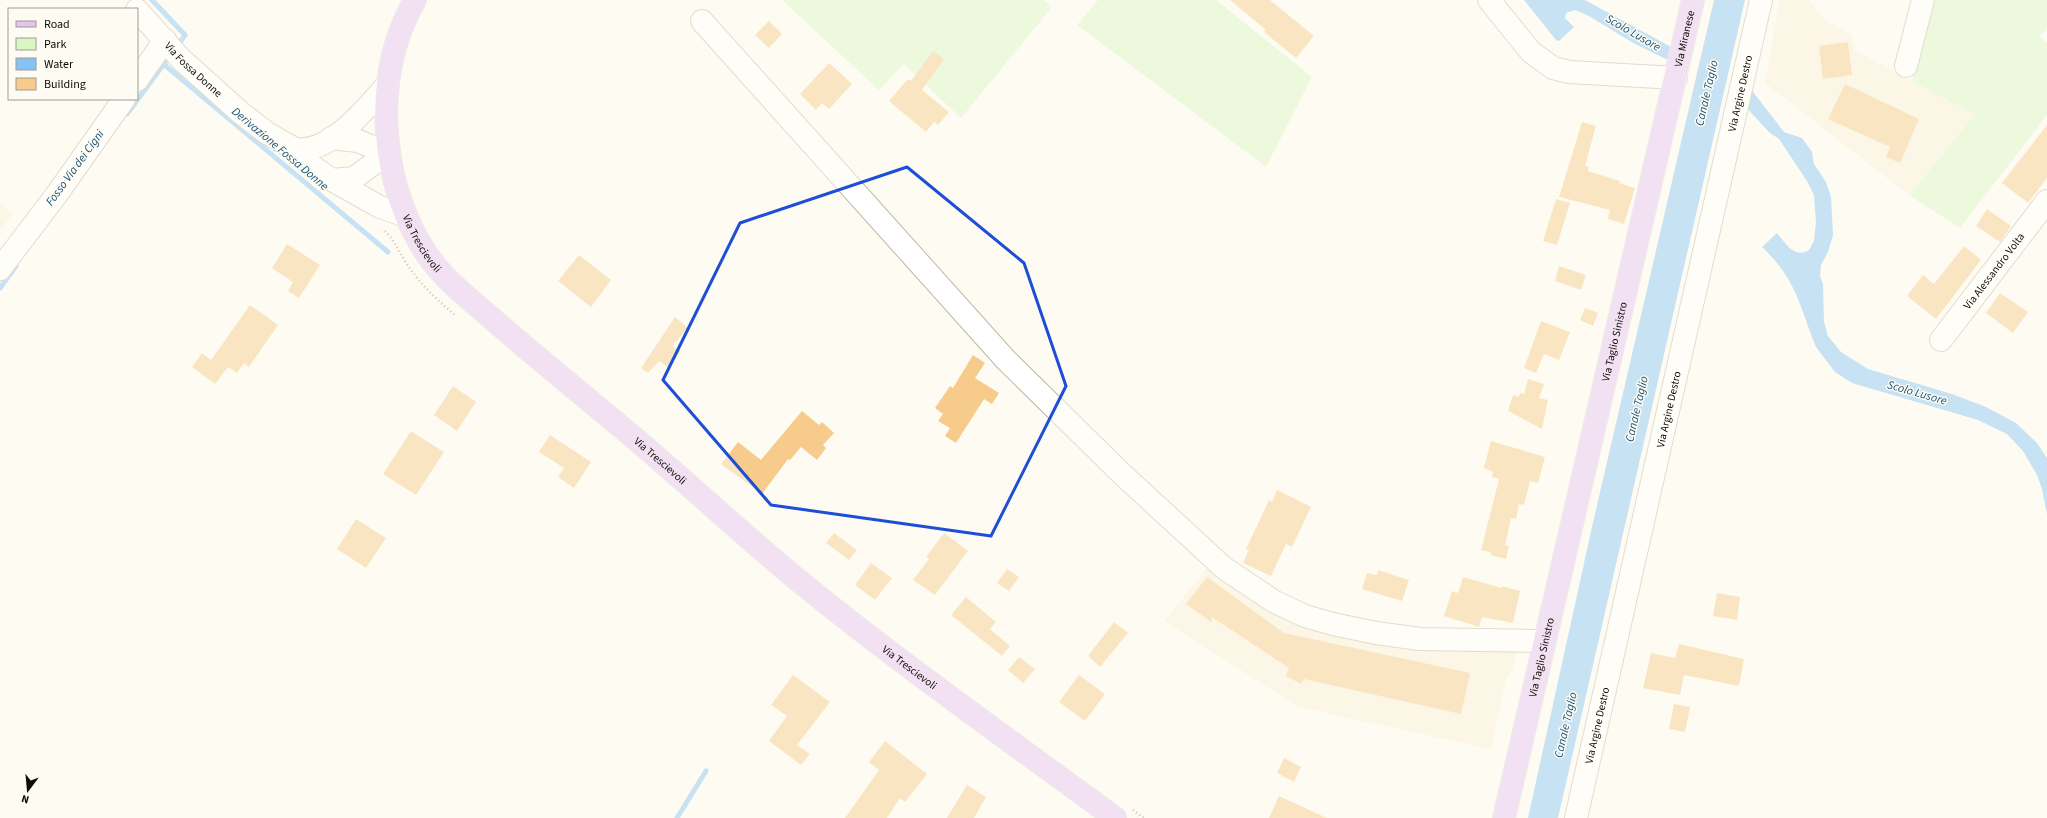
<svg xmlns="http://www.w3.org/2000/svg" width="2047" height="818" font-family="'Source Sans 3',sans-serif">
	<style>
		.built { fill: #f9f0d4 }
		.green { fill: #daf7c3 }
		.water { fill: #85c3f4 }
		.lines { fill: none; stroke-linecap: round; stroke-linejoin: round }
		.stream { stroke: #85c3f4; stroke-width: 5 }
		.building { fill: #f7cb8b }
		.minor-casing { stroke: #beb8a4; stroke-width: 24 }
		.major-casing { stroke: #d9d8d7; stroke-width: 24 }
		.path { stroke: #87857e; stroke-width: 2.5; stroke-dasharray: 1 3; stroke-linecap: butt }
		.minor { stroke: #fff; stroke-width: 22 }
		.major { stroke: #e4c2f1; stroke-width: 22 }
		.marked { fill: none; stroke: #1d4ed8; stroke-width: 3; stroke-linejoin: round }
		.labels { text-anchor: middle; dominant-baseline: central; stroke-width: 3; stroke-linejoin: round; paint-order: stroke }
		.street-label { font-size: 11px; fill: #0f0d07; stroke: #fefbf3 }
		.water-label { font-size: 12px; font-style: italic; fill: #19547c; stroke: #fefbf3 }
	</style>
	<rect width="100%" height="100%" fill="#fefbf3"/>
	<g class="built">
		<polygon points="1780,0 1808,0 1828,22 1852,35 1854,50 1975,115 1909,195 1765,83"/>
		<polygon points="0,203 13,213 0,231"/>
		<polygon points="1211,563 1281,614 1517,647 1513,669 1506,679 1491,749 1298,707 1165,621"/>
	</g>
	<g class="green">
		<polygon points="782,0 1044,0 1052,7 961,118 904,64 879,90"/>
		<polygon points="1098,0 1216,0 1312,77 1266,167 1077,25"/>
		<polygon points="1934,0 2047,0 2047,28 2040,37 2047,43 2047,115 1960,228 1909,195 1975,115 1912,81"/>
	</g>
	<g class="water">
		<polygon points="1524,0 1585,0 1671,47 1668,60 1635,44 1589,16 1575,10 1566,13 1565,18 1574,27 1559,41 1556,40"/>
		<polygon points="1714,0 1745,0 1558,818 1528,818 1592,527"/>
		<path d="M1750,88L1784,132L1802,138L1812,152L1814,164L1826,182L1831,197L1833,235L1828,252L1821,265L1820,276L1823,284L1824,322L1828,336L1841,352L1868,369L1952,394L1986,407L2016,423L2037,443L2047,458V514L2042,489L2037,475L2023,451L2007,434L1978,420L1852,383L1835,372L1816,347C1799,305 1797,280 1762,247L1777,233C1786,244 1795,259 1809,250L1814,241L1816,222L1814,195L1807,181L1779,139L1770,133L1742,103Z"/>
	</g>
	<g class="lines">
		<g class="stream">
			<polyline points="152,0 185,35 178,45"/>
			<polyline points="160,61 388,252"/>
			<polyline points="127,114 166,61"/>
			<polyline points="0,288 16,266"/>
			<polyline points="677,818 706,771"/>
		</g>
	</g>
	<g class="building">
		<polygon points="1230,0 1270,0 1314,36 1296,58 1264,32 1266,30"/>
		<polygon points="769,21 782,34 769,48 755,35"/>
		<polygon points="1848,42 1852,75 1823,79 1819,46"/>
		<polygon points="933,51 944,59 922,90 949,112 938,125 934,122 926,132 889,101 908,79 911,81"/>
		<polygon points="829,63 852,84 829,109 822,103 816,110 800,94"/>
		<polygon points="1845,84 1919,119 1900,163 1886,157 1890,147 1828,119"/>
		<polygon points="1582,122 1596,126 1585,166 1589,167 1588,171 1620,181 1619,183 1635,188 1624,224 1608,219 1610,210 1559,197"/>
		<polygon points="2047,125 2047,178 2028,203 2002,183"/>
		<polygon points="1556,199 1570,203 1557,245 1543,241"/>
		<polygon points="1987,209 2011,226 2000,242 1976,226"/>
		<polygon points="287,244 320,265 299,298 288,291 293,282 272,268"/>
		<polygon points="1964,246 1981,260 1936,319 1907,296 1923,275 1934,284"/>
		<polygon points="579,255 611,280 591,307 558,281"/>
		<polygon points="1559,266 1586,275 1581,290 1555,281"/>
		<polygon points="2000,293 2028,312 2013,333 1986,313"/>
		<polygon points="250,305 278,325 249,367 244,363 237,373 228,367 215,384 192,367 202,353 211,360"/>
		<polygon points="1585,308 1598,313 1593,326 1580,320"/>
		<polygon points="675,317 688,328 672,346 680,351 669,368 659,361 648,373 641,368"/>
		<polygon points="1541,321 1570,332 1559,360 1544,354 1536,373 1524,368"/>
		<polygon points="973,355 985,363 975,378 999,393 992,404 984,399 956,443 945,436 950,428 938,421 943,414 935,408 950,386 953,388"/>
		<polygon points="1528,379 1544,384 1539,398 1548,400 1542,429 1508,411 1513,395 1519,397 1520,393 1524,394"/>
		<polygon points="453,386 476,402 457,431 434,415"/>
		<polygon points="802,411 819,425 822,422 834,433 823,445 826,448 817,460 801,447 790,460 788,459 762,494 721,464 738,442 761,460"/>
		<polygon points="411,431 444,452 416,495 383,474"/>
		<polygon points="550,435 591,462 574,488 558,477 564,468 539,452"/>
		<polygon points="1491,441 1545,457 1538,483 1530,481 1524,505 1519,504 1516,519 1511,518 1505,545 1509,546 1506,559 1490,555 1491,552 1481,550 1499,479 1492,477 1493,472 1484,468"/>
		<polygon points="1277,490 1311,507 1292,547 1286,544 1271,576 1243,563 1249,550 1246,549 1269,500 1272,502"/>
		<polygon points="356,519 386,538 366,568 337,549"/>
		<polygon points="834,533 857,550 849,560 826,543"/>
		<polygon points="944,533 968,551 935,595 913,580 929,559 926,557"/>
		<polygon points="871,563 892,578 875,600 855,585"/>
		<polygon points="1007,569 1019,577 1009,591 997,583"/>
		<polygon points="1378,570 1409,580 1402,601 1362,589 1367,573 1377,575"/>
		<polygon points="1207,577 1284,633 1470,673 1461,714 1304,679 1301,684 1286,676 1289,668 1212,617 1211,622 1186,604"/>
		<polygon points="1463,577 1502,588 1502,586 1520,591 1513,623 1482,617 1479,627 1444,616 1452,591 1458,593"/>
		<polygon points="1717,593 1740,597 1737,620 1713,616"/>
		<polygon points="966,597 996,622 990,629 1010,646 1002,656 951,615"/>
		<polygon points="1114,622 1128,633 1100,667 1088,656"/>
		<polygon points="1679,644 1744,659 1739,686 1684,675 1680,695 1643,688 1651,653 1675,658"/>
		<polygon points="1019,657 1035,669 1023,683 1008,670"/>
		<polygon points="793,675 830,702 797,745 810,754 801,765 769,741 787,716 771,705"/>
		<polygon points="1079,675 1105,694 1085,721 1059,702"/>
		<polygon points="1674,704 1690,707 1685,732 1669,729"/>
		<polygon points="885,741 927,774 905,802 900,798 887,818 845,818 879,770 869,762"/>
		<polygon points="1284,758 1301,767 1294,782 1277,773"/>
		<polygon points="967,785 986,797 974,818 947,818"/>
		<polygon points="1279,796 1327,818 1269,818"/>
	</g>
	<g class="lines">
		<g class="minor-casing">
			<g id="minor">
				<polyline points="1489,0 1531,52 1553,68 1569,72 1676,78"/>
				<path id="s1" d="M137,10L181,59L241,113L267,133L295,149L312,166L332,180L380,207L406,216"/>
				<polyline points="702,21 1006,360 1122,474 1224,568 1275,602 1305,616 1333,624 1376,633 1420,639 1534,641 1543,643"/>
				<polyline points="1906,66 1923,0"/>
				<polyline points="137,80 165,40"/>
				<polyline points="331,138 358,141 388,153 354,178 332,180"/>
				<path d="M295,149C331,154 366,108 388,84"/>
				<polyline points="0,269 57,194 124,99"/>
				<path id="s2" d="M1941,340L2047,201"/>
				<path id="s3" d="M1576,818L1761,0"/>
			</g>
		</g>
		<g class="major-casing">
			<g id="major">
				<path id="s4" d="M415,0C373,73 379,174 421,245C437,274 465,295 489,316C530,352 572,386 614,421C677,473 736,529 799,581C901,664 1009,740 1115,818"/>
				<path id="s5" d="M1504,818L1693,0"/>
			</g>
		</g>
		<g class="path">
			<path d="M385,231C395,240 399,253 407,264C420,284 437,300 455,315"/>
			<polyline points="1133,810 1144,818"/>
		</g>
		<use href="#minor" class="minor"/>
		<use href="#major" class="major"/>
	</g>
	<path d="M0 0H2047V818H0ZM907,167L1024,263L1066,386L991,536L771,505L663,380L740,223Z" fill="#fefbf3" fill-opacity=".55" fill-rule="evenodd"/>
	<path class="marked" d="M907,167L1024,263L1066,386L991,536L771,505L663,380L740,223Z"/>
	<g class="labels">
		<g class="street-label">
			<text stroke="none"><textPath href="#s5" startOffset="800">Via Miranese</textPath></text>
			<text stroke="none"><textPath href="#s1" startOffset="82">Via Fossa Donne</textPath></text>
			<text stroke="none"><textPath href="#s3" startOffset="743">Via Argine Destro</textPath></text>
			<text stroke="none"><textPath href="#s4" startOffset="255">Via Trescievoli</textPath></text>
			<text stroke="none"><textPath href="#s2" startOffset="87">Via Alessandro Volta</textPath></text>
			<text stroke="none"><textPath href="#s5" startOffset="489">Via Taglio Sinistro</textPath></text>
			<text stroke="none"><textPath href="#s3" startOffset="419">Via Argine Destro</textPath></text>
			<text stroke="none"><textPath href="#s4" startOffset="579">Via Trescievoli</textPath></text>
			<text stroke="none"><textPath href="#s5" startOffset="165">Via Taglio Sinistro</textPath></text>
			<text stroke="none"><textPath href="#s4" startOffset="903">Via Trescievoli</textPath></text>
			<text stroke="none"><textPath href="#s3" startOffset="95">Via Argine Destro</textPath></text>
		</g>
		<g class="water-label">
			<text transform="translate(1633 33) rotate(30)">Scolo Lusore</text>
			<text transform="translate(1707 93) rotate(-77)">Canale Taglio</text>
			<text transform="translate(280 149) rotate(40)">Derivazione Fossa Donne</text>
			<text transform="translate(75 168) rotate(-54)">Fosso Via dei Cigni</text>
			<text transform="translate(1917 393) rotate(16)">Scolo Lusore</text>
			<text transform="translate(1637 409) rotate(-77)">Canale Taglio</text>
			<text transform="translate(1566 725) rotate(-77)">Canale Taglio</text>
		</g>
	</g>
	<rect x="8" y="8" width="130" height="92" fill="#fefbf3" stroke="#9e9c95"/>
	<rect x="16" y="21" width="20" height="6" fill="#e4c2f1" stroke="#9e9c95"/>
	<text x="44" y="28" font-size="12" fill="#0f0d07">Road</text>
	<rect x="16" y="38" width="20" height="12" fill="#daf7c3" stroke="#9e9c95"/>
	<text x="44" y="48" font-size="12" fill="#0f0d07">Park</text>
	<rect x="16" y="58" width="20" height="12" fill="#85c3f4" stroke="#9e9c95"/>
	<text x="44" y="68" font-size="12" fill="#0f0d07">Water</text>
	<rect x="16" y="78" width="20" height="12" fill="#f7cb8b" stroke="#9e9c95"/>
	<text x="44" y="88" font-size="12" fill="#0f0d07">Building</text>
	<g transform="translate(28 790) rotate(196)" stroke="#fefbf3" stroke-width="3" paint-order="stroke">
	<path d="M0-3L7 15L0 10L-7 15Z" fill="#0f0d07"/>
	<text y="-6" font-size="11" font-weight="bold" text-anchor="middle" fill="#0f0d07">N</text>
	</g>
</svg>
